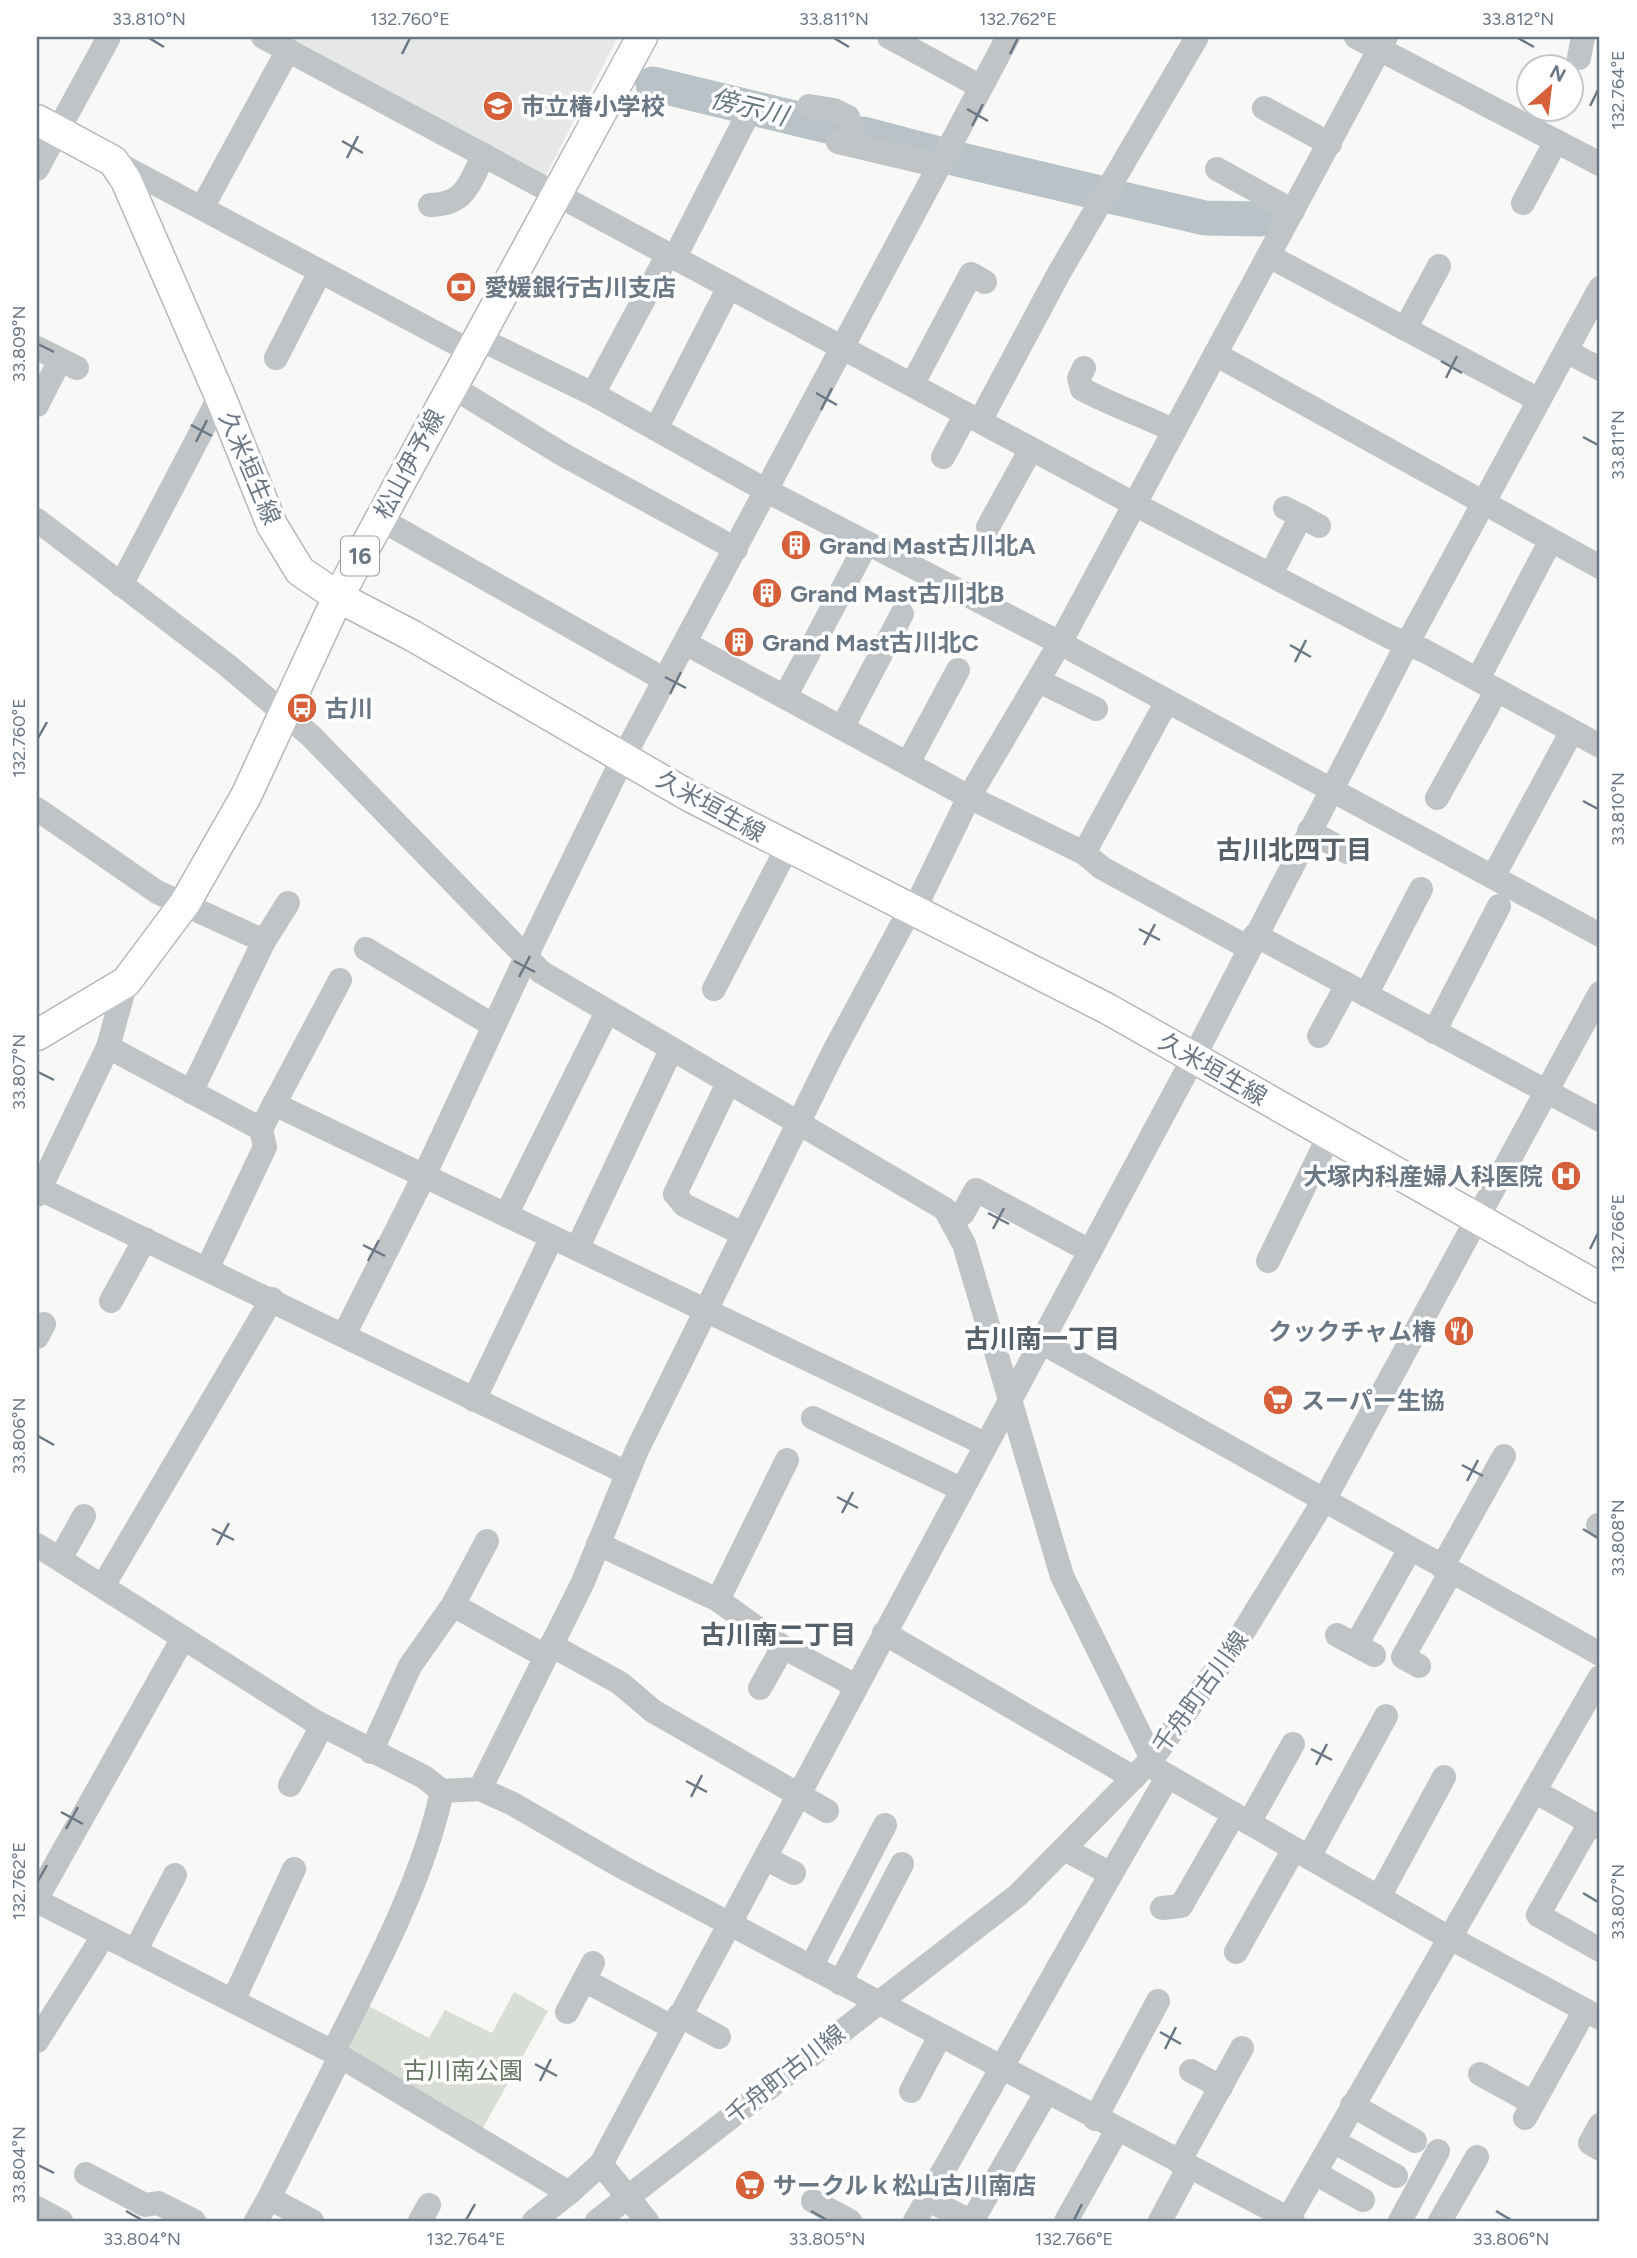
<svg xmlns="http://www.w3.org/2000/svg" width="1637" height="2258" font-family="Figtree,'Noto Sans JP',sans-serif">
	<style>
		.built { fill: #e6e7e7 }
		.green { fill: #d8ddd6 }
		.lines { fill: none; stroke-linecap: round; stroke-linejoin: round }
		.river { stroke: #b9c3c7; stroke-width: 35 }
		.major-casing { stroke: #b4b8bc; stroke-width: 33 }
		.minor { stroke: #c0c4c7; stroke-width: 24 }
		.major { stroke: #fff; stroke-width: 30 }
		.ticks { fill: none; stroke: #6a7885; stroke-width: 2.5 }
		.labels { text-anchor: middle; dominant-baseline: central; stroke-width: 7; stroke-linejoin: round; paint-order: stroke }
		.shield { fill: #fff; stroke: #97a0aa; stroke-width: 2 }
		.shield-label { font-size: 23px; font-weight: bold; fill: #6a7885 }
		.poi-label { font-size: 24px; font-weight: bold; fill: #6a7885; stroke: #fff; text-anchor: start }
		.street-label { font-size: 24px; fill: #6a7885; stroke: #fff }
		.park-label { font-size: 24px; fill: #677764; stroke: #fff }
		.water-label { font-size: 26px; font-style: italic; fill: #66787f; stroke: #fff }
		.neighbourhood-label { font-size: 26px; font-weight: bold; fill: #57616a; stroke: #fff }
		.neatline { fill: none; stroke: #6a7885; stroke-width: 2.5 }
		.ticks-label { font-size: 18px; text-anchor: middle; fill: #6a7885 }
	</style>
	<rect width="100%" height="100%" fill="#f8f8f6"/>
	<polygon class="built" points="284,37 618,37 546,175"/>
	<polygon class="green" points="514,1992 548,2011 480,2133 341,2051 365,2004 429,2038 445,2010 492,2033"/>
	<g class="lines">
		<g class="river">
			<polyline points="653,84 844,130"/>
			<polyline points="863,134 935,153"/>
			<polyline points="953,158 1100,193"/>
			<polyline points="1114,197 1205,218 1260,219"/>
		</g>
		<g class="major-casing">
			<g id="major">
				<polyline points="37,120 113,161 126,180 220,396 272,525 300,571 338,597 413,636 691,797 1106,1008 1600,1288"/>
				<polyline points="37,1035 126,982 185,903 246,796 338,597 642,37"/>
			</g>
		</g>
		<g class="minor">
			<polyline points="263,37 1134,504 1390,637 1425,651 1600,746"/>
			<polyline points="889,37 981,87"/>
			<polyline points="1356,37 1600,164"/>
			<polyline points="1579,58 1583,37"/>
			<polyline points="809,106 834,110 848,117 857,146"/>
			<polyline points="1264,108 1330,144"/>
			<polyline points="838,142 940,166"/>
			<polyline points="113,161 470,351"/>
			<polyline points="37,169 109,37"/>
			<polyline points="1217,169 1293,211"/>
			<polyline points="1523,203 1556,141"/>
			<path d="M430,205C466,205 469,183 484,155"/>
			<polyline points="202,208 288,50"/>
			<polyline points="1269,256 1539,400"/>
			<polyline points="675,257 748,114"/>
			<polyline points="1405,329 1439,266"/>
			<polyline points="478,338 593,394 767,491 1060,643 1600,935"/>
			<polyline points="37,348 77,368"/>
			<polyline points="1566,351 1600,369"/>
			<polyline points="1215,354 1600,567"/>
			<polyline points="276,358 320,272"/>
			<path d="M1084,368L1079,378L1082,389C1113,406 1143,415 1174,431"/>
			<polyline points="912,385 971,274 985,282"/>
			<polyline points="451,386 562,454 736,549"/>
			<polyline points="593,394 668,254"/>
			<polyline points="37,405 60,360"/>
			<polyline points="980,421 1059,273 1197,37"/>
			<polyline points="656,429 729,287"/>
			<polyline points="943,457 966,414"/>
			<polyline points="1285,508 1319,526"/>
			<polyline points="380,519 665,680"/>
			<polyline points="37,520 227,665 311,736 541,972 945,1209 964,1244 1062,1576 1152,1759"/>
			<polyline points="988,527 1031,449"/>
			<polyline points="1271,574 1301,516"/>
			<polyline points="121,585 220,396"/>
			<polyline points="685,643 969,797 1084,853 1102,868 1249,948"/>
			<polyline points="1478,679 1551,540"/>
			<polyline points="1039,681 1096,709"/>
			<polyline points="785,697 867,543"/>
			<polyline points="842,728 902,614"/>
			<polyline points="908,763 958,670"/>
			<polyline points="1437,798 1497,690"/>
			<polyline points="37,809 157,892 264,941 191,1092"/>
			<polyline points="1309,831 1347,852"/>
			<polyline points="1084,853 1167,701"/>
			<polyline points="1493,877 1572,731"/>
			<polyline points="1255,935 1600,1120"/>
			<polyline points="264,941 288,903"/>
			<polyline points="366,949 494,1026"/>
			<polyline points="714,989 787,848"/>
			<polyline points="1366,995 1421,889"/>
			<polyline points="1434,1032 1499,906"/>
			<polyline points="1319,1036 1347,985"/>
			<polyline points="108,1047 261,1129 340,980"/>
			<polyline points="728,1083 675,1194 684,1205 743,1234"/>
			<polyline points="274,1104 985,1444"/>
			<polyline points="40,1189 627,1473"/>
			<polyline points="37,1195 108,1047 126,982"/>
			<polyline points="506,1215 607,1012"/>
			<polyline points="954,1220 963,1213 976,1190 1090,1251"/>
			<polyline points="577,1249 671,1050"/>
			<polyline points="1268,1261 1329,1136"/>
			<polyline points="207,1269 265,1147 261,1129"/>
			<polyline points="111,1301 145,1239"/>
			<polyline points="344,1335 424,1176 535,938 623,758 1008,37"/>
			<polyline points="37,1337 44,1324"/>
			<polyline points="1041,1342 1600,1654"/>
			<polyline points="474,1400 552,1237"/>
			<polyline points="813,1418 961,1489"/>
			<polyline points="1598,1525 1600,1527"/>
			<polyline points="598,1544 718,1600 783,1647 856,1686"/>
			<polyline points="37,1545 314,1721 424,1777 442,1791 480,1789 511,1803 622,1867 1293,2221"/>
			<polyline points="60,1559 84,1516"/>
			<polyline points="1442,1567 1504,1456"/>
			<polyline points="103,1586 272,1299"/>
			<polyline points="718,1600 787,1460"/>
			<polyline points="453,1605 545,1656"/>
			<polyline points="884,1633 1134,1778"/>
			<polyline points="1337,1635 1374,1655"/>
			<polyline points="551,1645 620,1683 653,1711 827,1811"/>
			<polyline points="1356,1645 1410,1549"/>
			<polyline points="1419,1666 1403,1657 1451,1572"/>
			<polyline points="760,1688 783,1647"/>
			<polyline points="371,1752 410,1666 453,1605 487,1541"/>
			<polyline points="1147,1764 1437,1931 1600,2018"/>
			<polyline points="290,1785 322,1726"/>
			<polyline points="480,1789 583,1582 637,1450 833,1053 905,919 920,898 969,797 1060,643 1386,37"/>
			<polyline points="1534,1791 1600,1828"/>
			<polyline points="1249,1823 1293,1744"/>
			<polyline points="1590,1823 1538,1915 1600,1950"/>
			<polyline points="1309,1857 1386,1716"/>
			<polyline points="765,1858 794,1873"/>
			<polyline points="1111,1874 1168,1776"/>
			<polyline points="1379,1897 1444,1777"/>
			<polyline points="37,1898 183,1638"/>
			<polyline points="37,1901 333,2052 569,2193 601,2164 647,2221"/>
			<polyline points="1162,1908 1181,1906 1234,1814"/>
			<polyline points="135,1951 175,1875"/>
			<polyline points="1236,1952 1294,1849"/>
			<polyline points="811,1967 885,1825"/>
			<polyline points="584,1980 672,2027"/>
			<polyline points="840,1983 902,1864"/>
			<polyline points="233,2001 294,1869"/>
			<polyline points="567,2012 593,1963"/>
			<polyline points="679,2015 719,2037"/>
			<polyline points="37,2041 104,1935"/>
			<path d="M333,2052C373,1973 424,1878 442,1791"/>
			<polyline points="1191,2071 1221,2087"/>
			<polyline points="1480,2074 1533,2103"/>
			<polyline points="911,2091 940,2036"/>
			<polyline points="1352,2105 1415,2141"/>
			<polyline points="1525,2118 1585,2010"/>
			<polyline points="1095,2119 1158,2001"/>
			<polyline points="1600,2125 1590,2143 1600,2149"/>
			<polyline points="1333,2141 1396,2176"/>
			<polyline points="1179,2162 1242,2048"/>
			<polyline points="601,2164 1194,1057 1407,644 1600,288"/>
			<polyline points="1315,2173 1363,2200"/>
			<polyline points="86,2174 145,2205 158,2203 194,2221"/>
			<polyline points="269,2198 339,2059"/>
			<polyline points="927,2199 970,2221"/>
			<polyline points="813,2201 850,2221"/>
			<polyline points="37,2208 61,2221"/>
			<polyline points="256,2221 269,2198 312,2221"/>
			<polyline points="420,2221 429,2205"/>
			<polyline points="534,2221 569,2193"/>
			<polyline points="597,2221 1018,1895 1152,1759 1242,1634 1323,1502 1600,993"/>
			<polyline points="915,2221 1111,1874 1064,1849"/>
			<polyline points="972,2221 1046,2093"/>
			<polyline points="1066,2221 1117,2130"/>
			<polyline points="1160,2221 1189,2167"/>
			<polyline points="1287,2221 1600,1677"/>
			<polyline points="1400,2221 1438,2151"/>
			<polyline points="1440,2221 1477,2157"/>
		</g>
		<use href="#major" class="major"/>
	</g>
	<path class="ticks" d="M149,38L164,47M834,38L849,47M1518,38L1534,47M402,54L410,38M1010,54L1018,38M1590,106L1598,90M967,109L988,121M972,126L983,104M342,141L363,153M347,158L358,136M38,344L54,352M1441,361L1462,373M1446,378L1457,356M816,393L837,405M821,410L832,388M191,425L212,436M1583,437L1598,445M196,442L207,420M1290,645L1311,657M1295,662L1306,640M665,677L686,688M670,694L681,672M38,738L47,722M1583,801L1598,809M1139,929L1160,940M1144,945L1155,924M514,961L535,972M519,977L530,956M38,1072L54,1080M988,1213L1009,1224M993,1229L1004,1208M363,1245L385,1256M1590,1249L1598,1233M368,1261L379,1240M38,1436L54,1445M1462,1465L1483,1476M1467,1481L1478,1460M837,1497L858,1508M842,1513L853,1492M212,1529L234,1540M1583,1529L1598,1538M217,1545L229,1523M1311,1749L1332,1760M1316,1765L1327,1744M686,1781L707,1792M691,1797L702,1775M61,1812L83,1824M66,1829L78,1807M38,1881L47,1865M1583,1893L1598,1902M1160,2032L1181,2044M1165,2049L1176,2027M535,2064L557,2076M540,2081L551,2059M38,2165L54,2173M126,2211L142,2220M811,2211L827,2220M1496,2211L1511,2220M466,2220L475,2204M1074,2220L1082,2204"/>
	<defs>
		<g id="school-disc" transform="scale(1.575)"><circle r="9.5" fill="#d56039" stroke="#fff"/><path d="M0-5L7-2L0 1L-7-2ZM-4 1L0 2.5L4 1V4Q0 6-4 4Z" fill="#fff"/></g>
		<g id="bank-disc" transform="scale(1.575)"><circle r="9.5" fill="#d56039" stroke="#fff"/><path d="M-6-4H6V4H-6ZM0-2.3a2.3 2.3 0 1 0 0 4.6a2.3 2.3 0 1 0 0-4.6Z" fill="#fff"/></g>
		<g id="building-disc" transform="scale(1.575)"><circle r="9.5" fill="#d56039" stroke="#fff"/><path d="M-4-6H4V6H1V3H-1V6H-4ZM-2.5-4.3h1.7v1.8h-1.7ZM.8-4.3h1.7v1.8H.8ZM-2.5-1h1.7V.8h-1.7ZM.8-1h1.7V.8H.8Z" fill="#fff"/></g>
		<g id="bus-disc" transform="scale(1.575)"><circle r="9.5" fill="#d56039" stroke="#fff"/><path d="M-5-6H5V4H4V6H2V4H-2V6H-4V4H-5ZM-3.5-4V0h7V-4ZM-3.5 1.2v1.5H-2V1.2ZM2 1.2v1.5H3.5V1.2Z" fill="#fff"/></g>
		<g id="hospital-disc" transform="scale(1.575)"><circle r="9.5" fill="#d56039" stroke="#fff"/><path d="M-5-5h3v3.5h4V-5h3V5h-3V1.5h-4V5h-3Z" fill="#fff"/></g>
		<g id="restaurant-disc" transform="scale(1.575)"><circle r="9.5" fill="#d56039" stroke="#fff"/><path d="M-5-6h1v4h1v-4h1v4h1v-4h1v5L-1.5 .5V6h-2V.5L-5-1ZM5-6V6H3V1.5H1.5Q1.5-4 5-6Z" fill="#fff"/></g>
		<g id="supermarket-disc" transform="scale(1.575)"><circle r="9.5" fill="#d56039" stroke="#fff"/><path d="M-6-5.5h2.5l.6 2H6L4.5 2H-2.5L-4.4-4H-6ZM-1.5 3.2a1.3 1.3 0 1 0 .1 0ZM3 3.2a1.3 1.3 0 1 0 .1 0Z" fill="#fff"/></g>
	</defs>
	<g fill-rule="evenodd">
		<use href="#school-disc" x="498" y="106"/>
		<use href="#bank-disc" x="461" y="287"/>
		<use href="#building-disc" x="796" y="545"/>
		<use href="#building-disc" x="767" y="593"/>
		<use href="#building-disc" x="739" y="642"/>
		<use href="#bus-disc" x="302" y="708"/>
		<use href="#hospital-disc" x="1566" y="1176"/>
		<use href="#restaurant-disc" x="1459" y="1331"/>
		<use href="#supermarket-disc" x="1278" y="1400"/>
		<use href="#supermarket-disc" x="750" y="2185"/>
	</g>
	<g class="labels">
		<rect class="shield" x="341" y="536.5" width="38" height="39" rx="5"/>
		<g class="shield-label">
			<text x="360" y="556">16</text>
		</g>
		<g class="poi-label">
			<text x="521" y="106">市立椿小学校</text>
			<text x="484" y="287">愛媛銀行古川支店</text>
			<text x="819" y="545">Grand Mast古川北A</text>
			<text x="790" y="593">Grand Mast古川北B</text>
			<text x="762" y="642">Grand Mast古川北C</text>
			<text x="325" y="708">古川</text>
			<text x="1543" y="1176" text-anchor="end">大塚内科産婦人科医院</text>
			<text x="1436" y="1331" text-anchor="end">クックチャム椿</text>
			<text x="1301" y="1400">スーパー生協</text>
			<text x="773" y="2185">サークルｋ松山古川南店</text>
		</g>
		<g class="street-label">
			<text transform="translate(409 464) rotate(-62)">松山伊予線</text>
			<text transform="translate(250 468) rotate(67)">久米垣生線</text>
			<text transform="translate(711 806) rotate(29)">久米垣生線</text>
			<text transform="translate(1213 1069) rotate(30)">久米垣生線</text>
			<text transform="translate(1200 1692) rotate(-54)">千舟町古川線</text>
			<text transform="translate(785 2074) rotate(-38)">千舟町古川線</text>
		</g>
		<g class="park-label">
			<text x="463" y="2070">古川南公園</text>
		</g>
		<g class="water-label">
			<text transform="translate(749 107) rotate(14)">傍示川</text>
		</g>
		<g class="neighbourhood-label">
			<text x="1294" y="850">古川北四丁目</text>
			<text x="1042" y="1339">古川南一丁目</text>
			<text x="778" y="1635">古川南二丁目</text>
		</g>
	</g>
	<rect width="1637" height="2258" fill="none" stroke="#ffffff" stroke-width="77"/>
	<g transform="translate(1550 88) rotate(28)"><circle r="33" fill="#ffffff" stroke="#c3c9ce" stroke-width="2"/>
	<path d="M0-5L12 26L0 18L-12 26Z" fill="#d56039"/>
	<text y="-10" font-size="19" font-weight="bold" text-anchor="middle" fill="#6a7885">N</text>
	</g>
	<rect x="38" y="38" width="1560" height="2182" class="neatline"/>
	<g class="ticks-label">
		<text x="149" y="25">33.810°N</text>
		<text x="410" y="25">132.760°E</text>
		<text x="834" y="25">33.811°N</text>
		<text x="1018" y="25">132.762°E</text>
		<text x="1518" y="25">33.812°N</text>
		<text transform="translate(1618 90) rotate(-90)" y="6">132.764°E</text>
		<text transform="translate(19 344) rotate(-90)" y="6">33.809°N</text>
		<text transform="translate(1618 445) rotate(-90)" y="6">33.811°N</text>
		<text transform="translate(19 738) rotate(-90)" y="6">132.760°E</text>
		<text transform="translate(1618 809) rotate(-90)" y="6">33.810°N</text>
		<text transform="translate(19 1072) rotate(-90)" y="6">33.807°N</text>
		<text transform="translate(1618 1233) rotate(-90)" y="6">132.766°E</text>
		<text transform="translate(19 1436) rotate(-90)" y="6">33.806°N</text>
		<text transform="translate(1618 1538) rotate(-90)" y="6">33.808°N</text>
		<text transform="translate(19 1881) rotate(-90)" y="6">132.762°E</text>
		<text transform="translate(1618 1902) rotate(-90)" y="6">33.807°N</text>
		<text transform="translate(19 2165) rotate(-90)" y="6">33.804°N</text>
		<text x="142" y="2245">33.804°N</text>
		<text x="466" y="2245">132.764°E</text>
		<text x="827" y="2245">33.805°N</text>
		<text x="1074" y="2245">132.766°E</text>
		<text x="1511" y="2245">33.806°N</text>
	</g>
</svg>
